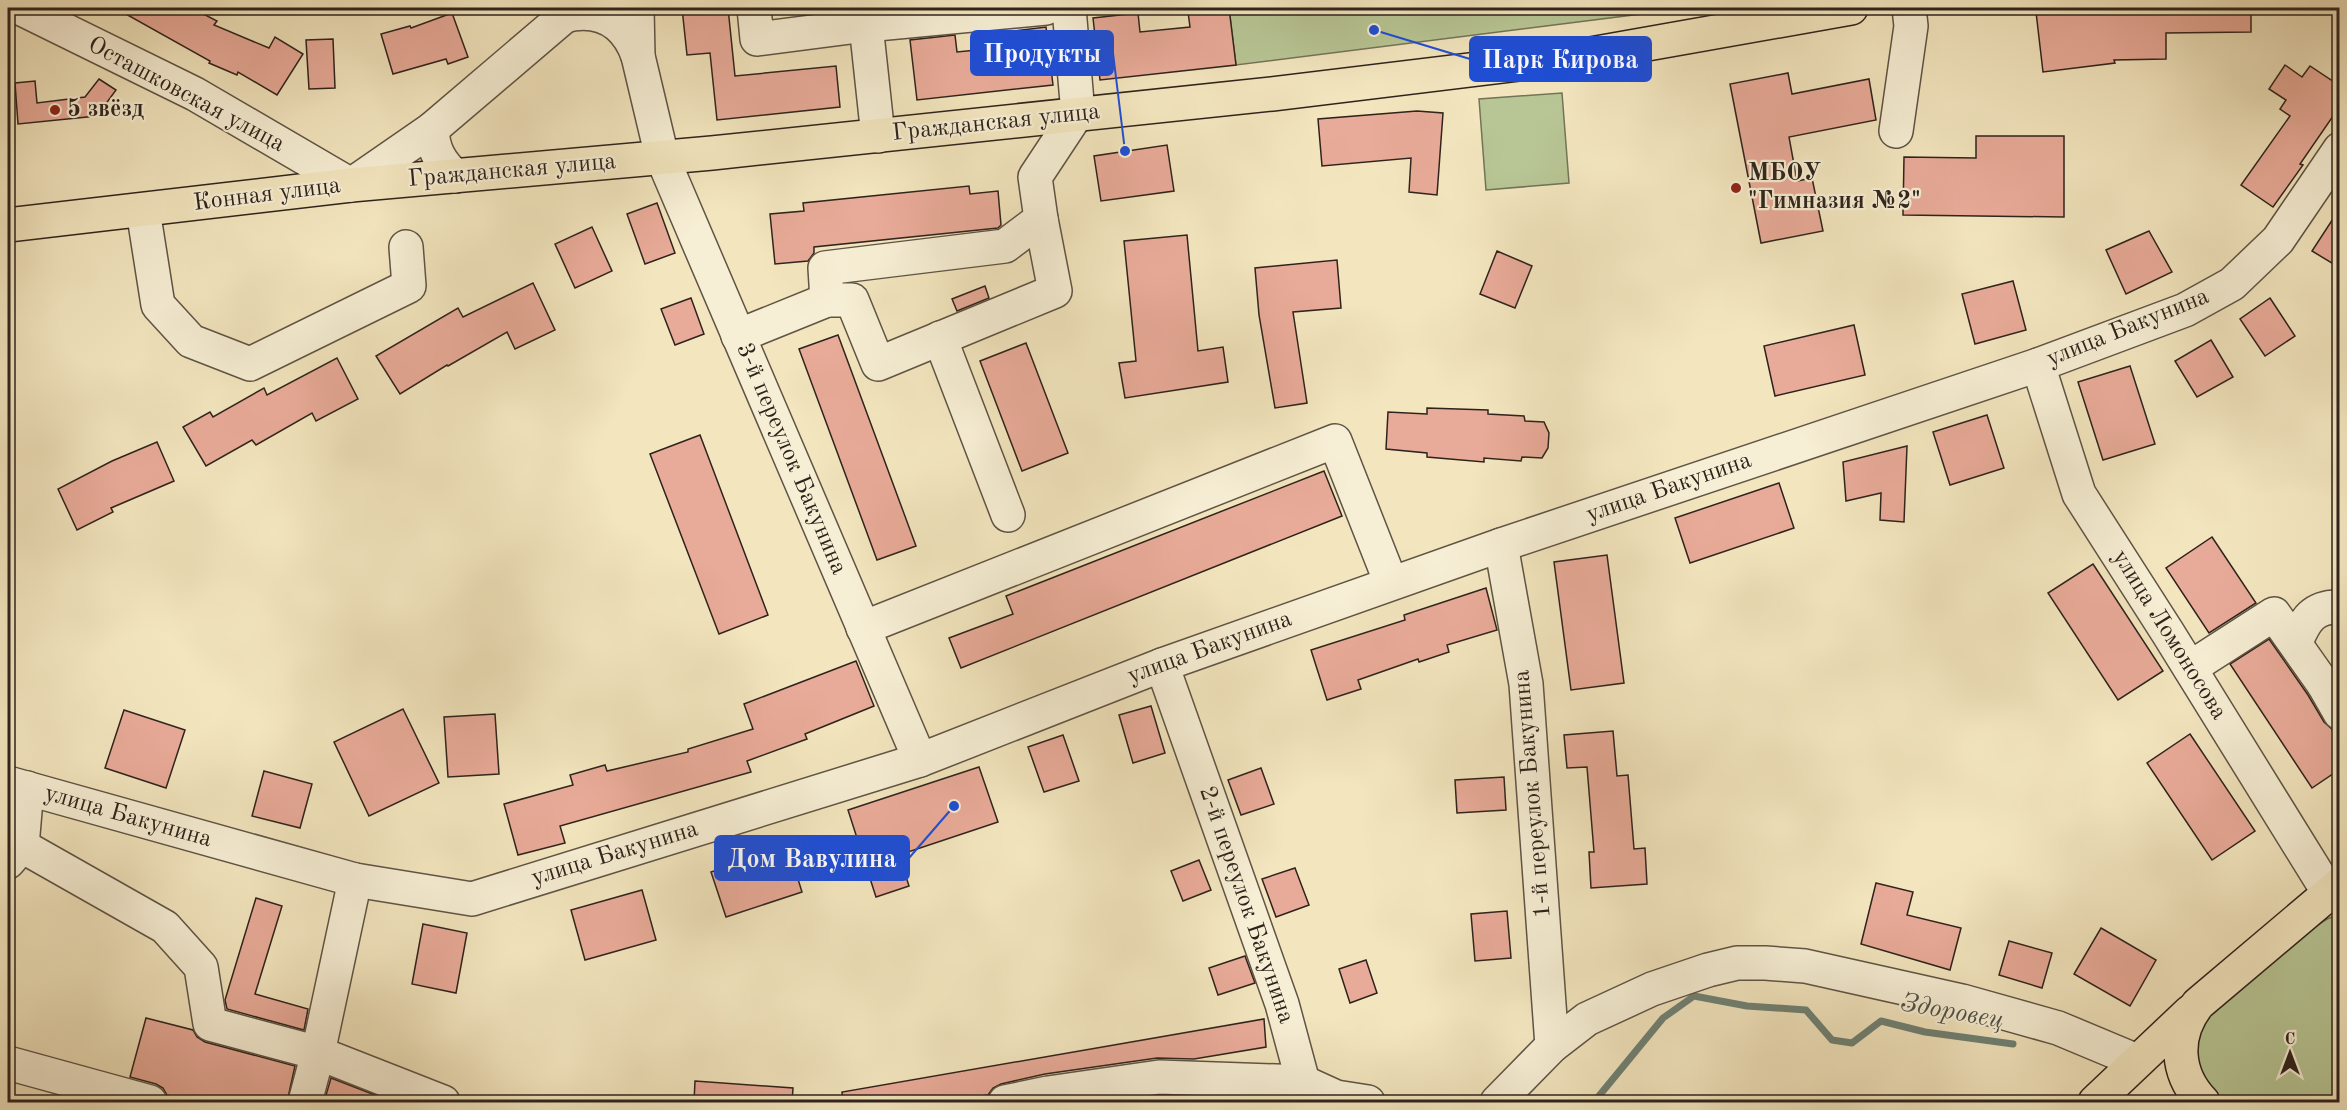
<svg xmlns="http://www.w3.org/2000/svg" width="2347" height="1110" font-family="'Old Standard TT',serif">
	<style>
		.green { fill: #b8c695; stroke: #737458; stroke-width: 1.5 }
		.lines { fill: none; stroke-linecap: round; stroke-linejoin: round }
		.stream { stroke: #6f8174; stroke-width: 7 }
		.building { fill: #e9ab99; stroke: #2e231c; stroke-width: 1.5 }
		.minor-casing { stroke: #5f5445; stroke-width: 36 }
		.major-casing { stroke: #2e231c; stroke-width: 36 }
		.minor { stroke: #f7efd5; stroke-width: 33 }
		.major { stroke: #f3e6bf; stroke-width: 33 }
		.poi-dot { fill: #8f2418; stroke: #f7efd5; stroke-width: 2 }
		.labels { text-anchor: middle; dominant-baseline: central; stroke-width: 4.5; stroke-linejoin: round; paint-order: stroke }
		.street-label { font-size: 24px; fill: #2e231c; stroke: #f7efd5 }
		.poi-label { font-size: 24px; font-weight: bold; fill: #2e231c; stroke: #f7efd5; text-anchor: start }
		.water-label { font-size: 26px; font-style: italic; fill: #4f5248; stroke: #f7efd5 }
		.leader { fill: none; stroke: #1d4ed8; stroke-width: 2 }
		.callout-dot { fill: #1d4ed8; stroke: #f7efd5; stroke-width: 2 }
		.callout { fill: #1d4ed8; stroke: #1d4ed8; stroke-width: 2 }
		.callout-label { font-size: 26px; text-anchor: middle; font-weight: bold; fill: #fff }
	</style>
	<rect width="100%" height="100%" fill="#f3e6bf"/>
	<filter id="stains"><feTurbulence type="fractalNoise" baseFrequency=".00333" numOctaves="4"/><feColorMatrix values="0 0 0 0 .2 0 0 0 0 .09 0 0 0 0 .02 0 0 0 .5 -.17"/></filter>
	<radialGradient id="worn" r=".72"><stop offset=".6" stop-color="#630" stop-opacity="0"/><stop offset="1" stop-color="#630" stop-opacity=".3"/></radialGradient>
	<g class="green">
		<polygon points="1229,8 1674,8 1673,10 1236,65"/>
		<polygon points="1562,93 1569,183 1486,190 1479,99"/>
		<polygon points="2339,914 2339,1102 2227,1102 2214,1097 2198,1080 2197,1032 2203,1022 2302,935 2327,919"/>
	</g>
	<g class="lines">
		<polyline class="stream" points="1594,1102 1663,1018 1694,996 1747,1006 1806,1010 1832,1040 1852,1043 1881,1021 1925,1032 2013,1044"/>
	</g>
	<g class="building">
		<polygon points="115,8 192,8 217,21 214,25 269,48 275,37 303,54 277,95 238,72 237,75 209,63 210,61"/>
		<polygon points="682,8 728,8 735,76 836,66 840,107 717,120 710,53 687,55"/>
		<polygon points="1229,8 1236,65 1100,80 1093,18 1138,13 1140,32 1190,27 1188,12"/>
		<polygon points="2074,8 2251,8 2251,32 2166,33 2166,59 2114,60 2115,63 2043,72 2036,12"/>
		<polygon points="452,13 468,57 448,64 446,59 393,74 381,34 410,26 411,28"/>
		<polygon points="1046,27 1053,85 917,100 910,40 955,35 957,52 1007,47 1005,32"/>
		<polygon points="333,39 335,88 309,89 306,40"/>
		<polygon points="2285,65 2302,77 2310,66 2340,86 2340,106 2300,164 2303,165 2273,207 2241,185 2290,116 2280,109 2286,100 2269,89"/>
		<polygon points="1788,73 1792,94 1869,79 1876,120 1789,137 1797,181 1812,178 1823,231 1761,243 1730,84"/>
		<polygon points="99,79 116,90 97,116 18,124 15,83 35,81 37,103 85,97"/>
		<polygon points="1417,111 1443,113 1437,195 1409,192 1411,158 1322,166 1318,119"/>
		<polygon points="1976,136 2064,136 2064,217 1903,215 1904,157 1976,158"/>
		<polygon points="1167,145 1174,191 1101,201 1094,156"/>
		<polygon points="969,186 970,194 998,191 1001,225 998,228 814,247 814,253 808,261 775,264 770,214 804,211 803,203"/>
		<polygon points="657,203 675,253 645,264 627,214"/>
		<polygon points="2340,208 2340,268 2312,251"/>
		<polygon points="592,227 612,271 575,288 555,244"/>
		<polygon points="2149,231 2172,272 2126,294 2106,250"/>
		<polygon points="1187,235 1198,351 1223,347 1228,382 1125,398 1119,363 1136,361 1124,241"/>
		<polygon points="1497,251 1532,266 1515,308 1480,294"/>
		<polygon points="1337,260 1341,308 1293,312 1307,403 1275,408 1259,315 1255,268"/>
		<polygon points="2013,281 2026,330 1975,344 1962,294"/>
		<polygon points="533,283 555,330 515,349 507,332 448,366 447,365 400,394 376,356 458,308 463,317"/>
		<polygon points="985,286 989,298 957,311 952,299"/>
		<polygon points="691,298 704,334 675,345 661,309"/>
		<polygon points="2270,298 2295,336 2265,356 2240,319"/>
		<polygon points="1854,325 1865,375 1775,396 1764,346"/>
		<polygon points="838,335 916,546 877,560 799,349"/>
		<polygon points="2211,340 2233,377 2197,397 2175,361"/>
		<polygon points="1026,343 1068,453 1022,471 980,361"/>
		<polygon points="337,358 358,399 316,421 312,413 256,445 252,440 206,466 183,427 210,412 213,417 264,388 267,395"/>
		<polygon points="2130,366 2155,444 2103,460 2078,382"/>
		<polygon points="1427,408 1488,410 1488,414 1524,416 1525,421 1544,422 1549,433 1548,448 1542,458 1522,457 1521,461 1484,458 1484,462 1427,457 1427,453 1386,449 1388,412 1427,414"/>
		<polygon points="1987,415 2004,468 1950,485 1933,432"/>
		<polygon points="700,435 768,615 719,634 650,454"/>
		<polygon points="157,442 174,481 111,508 113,512 77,530 58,489 112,461"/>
		<polygon points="1907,446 1904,522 1880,520 1881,493 1846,501 1843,462"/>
		<polygon points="1324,471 1342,516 961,668 949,638 1013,614 1006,596"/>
		<polygon points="1779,483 1794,528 1690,563 1675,518"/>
		<polygon points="2212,537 2256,603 2209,633 2166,568"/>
		<polygon points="1607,555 1624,683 1571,690 1554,562"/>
		<polygon points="2093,564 2163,671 2118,700 2048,593"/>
		<polygon points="1486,588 1497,630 1447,645 1449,652 1419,662 1418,659 1358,680 1361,689 1327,700 1311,650 1405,620 1404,615"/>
		<polygon points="2269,639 2308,695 2324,722 2333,730 2340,739 2340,769 2312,788 2230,664"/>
		<polygon points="856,661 874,706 805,734 807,739 747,761 751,772 560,826 565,843 518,855 504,804 573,785 570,775 605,765 607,771 688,752 688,749 753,729 744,704"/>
		<polygon points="1151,706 1165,753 1133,763 1119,715"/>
		<polygon points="403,709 439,783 369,816 334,742"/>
		<polygon points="124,710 185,730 166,788 105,768"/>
		<polygon points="495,714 499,774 448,777 444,717"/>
		<polygon points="1613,731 1617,776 1628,775 1634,849 1645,848 1647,884 1591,888 1589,852 1594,852 1587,767 1567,768 1564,735"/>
		<polygon points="2190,734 2255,831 2212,860 2147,763"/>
		<polygon points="1063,735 1079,781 1044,792 1028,747"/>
		<polygon points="979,767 998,822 899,855 909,886 876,897 848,810"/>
		<polygon points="1261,768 1274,804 1241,815 1228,780"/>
		<polygon points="264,771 312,784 300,828 252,816"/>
		<polygon points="1504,777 1506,810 1457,813 1455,780"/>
		<polygon points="788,847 802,892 726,917 711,872"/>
		<polygon points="1199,860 1211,890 1183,901 1171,871"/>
		<polygon points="1295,868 1309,905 1276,917 1262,879"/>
		<polygon points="1876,883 1913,892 1907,915 1961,928 1950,970 1861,944"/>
		<polygon points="642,890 656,940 585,960 571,910"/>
		<polygon points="256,898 282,906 255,994 308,1009 304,1030 227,1009 225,1000"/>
		<polygon points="1507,911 1511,958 1475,961 1471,914"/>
		<polygon points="423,924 467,933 456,993 412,984"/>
		<polygon points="2101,928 2156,960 2130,1006 2074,974"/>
		<polygon points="2009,941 2052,953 2042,988 1999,975"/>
		<polygon points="1245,956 1255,983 1218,995 1209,968"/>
		<polygon points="1366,960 1377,993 1350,1003 1339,969"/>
		<polygon points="146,1018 193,1030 197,1037 205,1042 295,1066 287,1102 195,1102 167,1095 163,1088 156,1084 130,1077"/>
		<polygon points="1264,1019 1266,1047 1194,1059 1157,1058 1045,1074 1001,1084 993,1088 988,1095 942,1102 843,1102 842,1092"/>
		<polygon points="331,1078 393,1102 324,1102"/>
		<polygon points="695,1081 793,1088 792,1102 694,1102"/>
	</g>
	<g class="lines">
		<g class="minor-casing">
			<g id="minor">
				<polyline points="20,8 195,94 351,185 432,129 574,8"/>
				<polyline points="637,8 638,56 662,157 920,760"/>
				<polyline points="754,8 757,39 866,25 1046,8"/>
				<polyline points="1069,8 1078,114"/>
				<path d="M564,16C599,7 626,22 638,56"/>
				<polyline points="866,25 878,136"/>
				<path d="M432,129C433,150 440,162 455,176"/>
				<polyline points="1896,131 1911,26 1909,8"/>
				<polyline points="143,210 158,305 191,341 250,364 409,286 406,247"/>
				<polyline points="827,300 852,300 878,364 1055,291 1041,219"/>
				<polyline points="738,336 827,300 825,268 1005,246 1041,219 1035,177 1076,115"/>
				<polyline points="940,338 1008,515"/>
				<polyline points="2038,365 2079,494 2168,633 2329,893"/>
				<polyline points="1501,545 1526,684 1552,1046"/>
				<polyline points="863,628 1335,441 1391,583"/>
				<path d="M2296,642C2305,620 2313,606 2340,607"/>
				<polyline points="1162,665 1282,1004 1303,1082"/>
				<polyline points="2190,668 2274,614 2324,685 2340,685"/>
				<polyline points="2324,685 2340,713"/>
				<polyline points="8,783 355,880 472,899 920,760 1162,665 1501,545 2038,365 2185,310 2232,284 2278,240 2340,149"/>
				<polyline points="22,846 165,927 201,967 210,1024 318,1053 305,1102"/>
				<polyline points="8,862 22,846 27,788"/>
				<polyline points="355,880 318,1053 443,1102"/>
				<polyline points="8,1063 150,1102"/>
				<polyline points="1005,1102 1048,1093 1159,1077 1303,1082 1336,1097 1368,1102"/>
				<polyline points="1497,1102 1552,1046 1587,1019 1652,989 1708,970 1737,963 1765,963 1805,966 1962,1001 2058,1028 2137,1061"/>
			</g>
		</g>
		<g class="major-casing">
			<g id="major">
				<polyline points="8,225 351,185 712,153 1272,94 1568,58 1851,8"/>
				<polyline points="2095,1102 2190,1012"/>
				<path d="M2203,1102C2176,1074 2173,1036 2198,1004L2340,884"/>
			</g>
		</g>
		<use href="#minor" class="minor"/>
		<use href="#major" class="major"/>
	</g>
	<g class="poi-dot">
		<circle cx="55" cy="110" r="6"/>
		<circle cx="1736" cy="188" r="6"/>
	</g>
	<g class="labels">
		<g class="street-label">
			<text transform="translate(186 95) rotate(28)">Осташковская улица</text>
			<text transform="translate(996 123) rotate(-6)">Гражданская улица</text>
			<text transform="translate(512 171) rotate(-5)">Гражданская улица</text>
			<text transform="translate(267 195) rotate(-7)">Конная улица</text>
			<text transform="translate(2128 328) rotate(-22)">улица Бакунина</text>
			<text transform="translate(791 459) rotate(67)">3-й переулок Бакунина</text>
			<text transform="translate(1669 488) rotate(-19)">улица Бакунина</text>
			<text transform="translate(2169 635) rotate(58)">улица Ломоносова</text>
			<text transform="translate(1210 648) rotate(-20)">улица Бакунина</text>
			<text transform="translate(1533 794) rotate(-95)">1-й переулок Бакунина</text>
			<text transform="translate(128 817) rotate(16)">улица Бакунина</text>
			<text transform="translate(615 854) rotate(-17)">улица Бакунина</text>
			<text transform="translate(1246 905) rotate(71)">2-й переулок Бакунина</text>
		</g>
		<g class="poi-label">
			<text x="67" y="110">5 звёзд</text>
			<text x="1748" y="174">МБОУ<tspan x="1748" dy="28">"Гимназия №2"</tspan></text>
		</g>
		<g class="water-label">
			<text transform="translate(1952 1012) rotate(10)">Здоровец</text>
		</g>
	</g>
	<path class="leader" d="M1125 151L1113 53M1374 30L1470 59M954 806L909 858"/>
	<g class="callout-dot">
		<circle cx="1125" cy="151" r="6"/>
		<circle cx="1374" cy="30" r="6"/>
		<circle cx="954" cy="806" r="6"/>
	</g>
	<g class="callout">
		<rect x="971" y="31" width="142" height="44" rx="6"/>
		<rect x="1470" y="37" width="181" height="44" rx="6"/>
		<rect x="715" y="836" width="194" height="44" rx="6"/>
	</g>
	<g class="callout-label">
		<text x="1042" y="62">Продукты</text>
		<text x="1560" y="68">Парк Кирова</text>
		<text x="812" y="867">Дом Вавулина</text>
	</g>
	<rect width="2347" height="1110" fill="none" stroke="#f3e6bf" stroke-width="30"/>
	<rect x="9" y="9" width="2329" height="1092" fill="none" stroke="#2e231c" stroke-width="3"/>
	<rect x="15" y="15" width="2317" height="1080" fill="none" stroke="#2e231c" stroke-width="1.5"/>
	<g transform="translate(2290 1053)" stroke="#f7efd5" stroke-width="4.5" paint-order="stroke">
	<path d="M0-4.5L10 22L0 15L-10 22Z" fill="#2e231c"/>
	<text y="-9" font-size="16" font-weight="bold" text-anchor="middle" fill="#2e231c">С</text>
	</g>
	<rect width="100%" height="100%" filter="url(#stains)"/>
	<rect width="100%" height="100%" fill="url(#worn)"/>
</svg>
